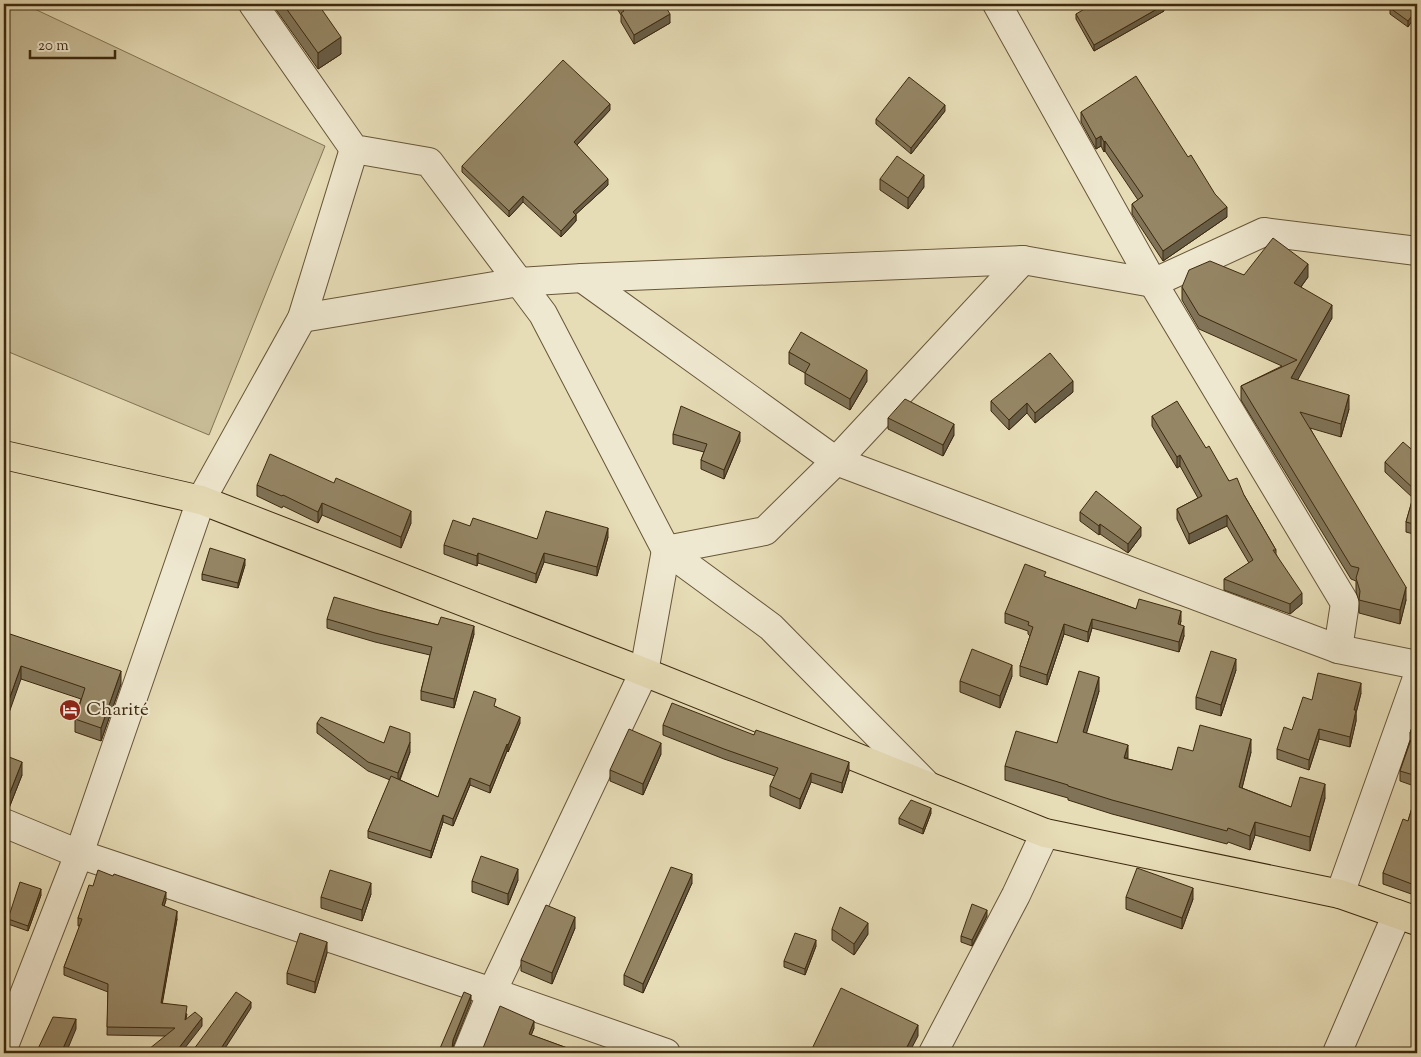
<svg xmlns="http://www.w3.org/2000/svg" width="1421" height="1057" font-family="'Sorts Mill Goudy',serif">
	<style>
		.green { fill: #c9be99; stroke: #837454 }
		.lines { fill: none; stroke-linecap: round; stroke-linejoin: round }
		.minor-casing { stroke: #675638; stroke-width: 30 }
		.major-casing { stroke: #3d290e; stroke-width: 30 }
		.minor { stroke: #efe8d0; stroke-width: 28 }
		.major { stroke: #e6dcb6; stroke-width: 28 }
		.wall { fill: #807357; stroke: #3d290e }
		.shaded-wall { fill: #685e47; stroke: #3d290e }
		.building { fill: #958665; stroke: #3d290e }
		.labels { text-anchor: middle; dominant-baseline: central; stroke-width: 4; stroke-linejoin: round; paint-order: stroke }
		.poi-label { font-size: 19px; fill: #3d290e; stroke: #efe8d0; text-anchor: start }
	</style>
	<rect width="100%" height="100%" fill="#e6dcb6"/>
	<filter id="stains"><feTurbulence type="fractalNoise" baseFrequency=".004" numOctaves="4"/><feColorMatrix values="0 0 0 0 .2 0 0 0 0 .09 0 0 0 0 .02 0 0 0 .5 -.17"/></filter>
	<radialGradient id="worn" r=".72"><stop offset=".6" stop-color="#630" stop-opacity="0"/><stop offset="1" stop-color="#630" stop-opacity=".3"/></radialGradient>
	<polygon class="green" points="4,4 24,4 325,146 209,435 4,350"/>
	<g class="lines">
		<g class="minor-casing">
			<g id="minor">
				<polyline points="253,4 354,149 429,162 543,314 666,550 771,627 928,786"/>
				<polyline points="997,4 1153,283 1345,603 1338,649"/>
				<polyline points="582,278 836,461 1338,649 1417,665"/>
				<polyline points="302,318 519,282 582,278 1023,260 1153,283 1264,232 1417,251"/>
				<polyline points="4,823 79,854 492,992 666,1053"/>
				<polyline points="1340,894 1417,678"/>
				<polyline points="4,1046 79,854 201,500 302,318 354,149"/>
				<polyline points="467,1053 492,992 644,672 666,550 765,531 836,461 1023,260"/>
				<polyline points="933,1053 1016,895 1045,833"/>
				<polyline points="1337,1053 1397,914"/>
			</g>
		</g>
		<g class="major-casing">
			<polyline id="major" points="4,455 201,500 644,672 1045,833 1340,894 1417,921"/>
		</g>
		<use href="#minor" class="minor"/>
		<use href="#major" class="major"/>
	</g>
	<g class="wall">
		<polygon points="272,4 318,4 341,54 318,69"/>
		<polygon points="614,4 664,4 670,23 634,44 621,22 621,15"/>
		<polygon points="1417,4 1408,27 1390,14 1390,8"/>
		<polygon points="1164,11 1094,51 1076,19 1076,14"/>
		<polygon points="610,110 577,145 608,185 576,214 576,221 561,237 523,202 509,217 462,172 462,166"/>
		<polygon points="945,111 911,154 876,124 876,119"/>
		<polygon points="1081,112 1227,217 1163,261 1132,214 1132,204 1138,200 1105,151 1104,152 1101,146 1096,149 1081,122"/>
		<polygon points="880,179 924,187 908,209 880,190"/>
		<polygon points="1244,275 1308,277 1301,287 1332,318 1297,380 1349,409 1341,437 1310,428 1406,600 1400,624 1359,613 1359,601 1356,592 1356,581 1351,579 1241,400 1241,386 1282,366 1199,329 1182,300 1182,287"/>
		<polygon points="789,352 867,381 850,410 805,384 805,373 789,364"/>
		<polygon points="1073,392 1035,423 1027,413 1009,430 991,411 991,401"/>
		<polygon points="1152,416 1206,448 1229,481 1244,495 1276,550 1276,554 1302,604 1290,614 1224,590 1224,579 1249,563 1227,526 1189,544 1177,519 1177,509 1198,498 1180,466 1177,468 1152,426"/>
		<polygon points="888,418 954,435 943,456 888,429"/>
		<polygon points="673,434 740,441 724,479 701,469 701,460 704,452 673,444"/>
		<polygon points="1417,454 1417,535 1406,532 1406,522 1413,498 1385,472 1385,462"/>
		<polygon points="257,485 411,523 401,548 322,515 318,523 283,506 282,508 257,496"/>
		<polygon points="1080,512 1141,536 1128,553 1100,534 1099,535 1080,521"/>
		<polygon points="470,526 537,539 608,537 597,576 544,562 536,583 478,563 477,566 444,554 444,545"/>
		<polygon points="245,565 238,588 202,580 202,574"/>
		<polygon points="1046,577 1136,609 1181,621 1180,624 1184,636 1179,652 1092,628 1088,642 1064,634 1047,685 1020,676 1020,666 1030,636 1028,634 1028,631 1005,623 1005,613"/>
		<polygon points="382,611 474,634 454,708 421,700 421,691 430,655 375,642 327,628 327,619"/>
		<polygon points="4,632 121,684 101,741 75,732 75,719 81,699 21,679"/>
		<polygon points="1236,670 1221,716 1196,709 1196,697"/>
		<polygon points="1012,676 1000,708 960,692 960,681"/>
		<polygon points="1099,691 1086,733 1128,759 1172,770 1193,751 1251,752 1242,788 1291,807 1325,798 1310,851 1255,835 1250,850 1228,842 1227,844 1112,814 1068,800 1068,798 1005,780 1005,766 1057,743"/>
		<polygon points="1361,693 1356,713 1356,721 1350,747 1319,739 1309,770 1277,759 1277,749 1292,730"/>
		<polygon points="496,706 496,707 520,723 508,752 507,751 490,793 470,785 453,826 443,822 431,858 368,838 368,831 390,780 368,771 317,733 317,723 384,743 410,752 400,780 438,797"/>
		<polygon points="1417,713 1417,787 1400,781 1400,771 1410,740 1410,733"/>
		<polygon points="663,725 754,735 849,771 842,793 811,782 800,809 770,796 770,786 775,776 724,759 663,735"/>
		<polygon points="661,754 643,795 610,781 610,770"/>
		<polygon points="4,755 22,775 9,808 4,808"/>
		<polygon points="1417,791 1417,896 1383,884 1383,873 1408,821"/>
		<polygon points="931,813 923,834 899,824 899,818"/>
		<polygon points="518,880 508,905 472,892 472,881"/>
		<polygon points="692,883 643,993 624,985 624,975"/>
		<polygon points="93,886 166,900 164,906 177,919 162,1003 187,1014 186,1019 202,1026 165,1036 107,1035 108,992 64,975 64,967 80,926 78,926 78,918"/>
		<polygon points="371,894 362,921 321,908 321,897"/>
		<polygon points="41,895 28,931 8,924 8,919"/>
		<polygon points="1126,897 1193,899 1182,929 1126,909"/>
		<polygon points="987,916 972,946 961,942 961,936"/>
		<polygon points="575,928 552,984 521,971 521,960"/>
		<polygon points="832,929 868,934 854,955 832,940"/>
		<polygon points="816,946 805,975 784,967 784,961"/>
		<polygon points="327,953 315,993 287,984 287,973"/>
		<polygon points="534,1028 531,1035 581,1053 481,1053"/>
	</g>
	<g class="shaded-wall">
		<polygon points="1164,5 1164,11 1094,51 1094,45"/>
		<polygon points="1417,9 1417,14 1408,27 1408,21"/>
		<polygon points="670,14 670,23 634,44 634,35"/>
		<polygon points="341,37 341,54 318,69 318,53"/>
		<polygon points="610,104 610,110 574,148 574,142"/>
		<polygon points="945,105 945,111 911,154 911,148"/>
		<polygon points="1101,136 1101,146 1096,149 1096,139"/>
		<polygon points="1105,141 1105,151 1104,152 1104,142"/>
		<polygon points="924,175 924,187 908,209 908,198"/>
		<polygon points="608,179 608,185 573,217 573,212"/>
		<polygon points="523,196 523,202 509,217 509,211"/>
		<polygon points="1227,207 1227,217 1163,261 1163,251"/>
		<polygon points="576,215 576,221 561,237 561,231"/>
		<polygon points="1308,264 1308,277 1294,296 1294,283"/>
		<polygon points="1332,305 1332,318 1291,392 1291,378"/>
		<polygon points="867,370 867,381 850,410 850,399"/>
		<polygon points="1073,381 1073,392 1035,423 1035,413"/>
		<polygon points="1349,395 1349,409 1341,437 1341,424"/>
		<polygon points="1027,403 1027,413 1009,430 1009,420"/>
		<polygon points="954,424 954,435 943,456 943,445"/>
		<polygon points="740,432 740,441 724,479 724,470"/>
		<polygon points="1180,455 1180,466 1177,468 1177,457"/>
		<polygon points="322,503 322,515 318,523 318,512"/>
		<polygon points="411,511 411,523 401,548 401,537"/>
		<polygon points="1227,515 1227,526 1189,544 1189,534"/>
		<polygon points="1100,524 1100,534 1099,535 1099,526"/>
		<polygon points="1141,527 1141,536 1128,553 1128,544"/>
		<polygon points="608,528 608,537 597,576 597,567"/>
		<polygon points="478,553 478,563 477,566 477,556"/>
		<polygon points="544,553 544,562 536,583 536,574"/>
		<polygon points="245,559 245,565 238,588 238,583"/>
		<polygon points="1406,587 1406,600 1400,624 1400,610"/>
		<polygon points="1302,593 1302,604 1290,614 1290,604"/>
		<polygon points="1181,611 1181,621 1178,633 1178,624"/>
		<polygon points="1092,619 1092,628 1088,642 1088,632"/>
		<polygon points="1064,624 1064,634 1047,685 1047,675"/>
		<polygon points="474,626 474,634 454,708 454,699"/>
		<polygon points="1184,626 1184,636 1179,652 1179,642"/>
		<polygon points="1236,659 1236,670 1221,716 1221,705"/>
		<polygon points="1012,665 1012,676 1000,708 1000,696"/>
		<polygon points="21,666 21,679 4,727 4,714"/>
		<polygon points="121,671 121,684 101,741 101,728"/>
		<polygon points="1099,677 1099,691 1083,745 1083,732"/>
		<polygon points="1361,683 1361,693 1356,713 1356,721 1350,747 1350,737 1354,710"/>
		<polygon points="520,717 520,723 508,752 508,745"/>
		<polygon points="1319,729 1319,739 1309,770 1309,760"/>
		<polygon points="1251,739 1251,752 1239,800 1239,787"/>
		<polygon points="410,742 410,752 398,783 398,773"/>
		<polygon points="661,743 661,754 643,795 643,784"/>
		<polygon points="507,744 507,751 490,793 490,786"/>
		<polygon points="1128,745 1128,758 1124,758"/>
		<polygon points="22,762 22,775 9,808 9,795"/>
		<polygon points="849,762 849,771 842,793 842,783"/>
		<polygon points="811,773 811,782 800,809 800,799"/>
		<polygon points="470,778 470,785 453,826 453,819"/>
		<polygon points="1325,784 1325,798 1310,851 1310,837"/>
		<polygon points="931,808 931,813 923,834 923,829"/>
		<polygon points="443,815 443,822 431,858 431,851"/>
		<polygon points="1255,822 1255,835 1250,850 1250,836"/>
		<polygon points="518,869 518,880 508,905 508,894"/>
		<polygon points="692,874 692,883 643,993 643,984"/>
		<polygon points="371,883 371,894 362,921 362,910"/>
		<polygon points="1193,888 1193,899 1182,929 1182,918"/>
		<polygon points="41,889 41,895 28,931 28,926"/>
		<polygon points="166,892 166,900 162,913 162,905"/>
		<polygon points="987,910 987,916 972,946 972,940"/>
		<polygon points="177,911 177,919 161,1011 161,1003"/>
		<polygon points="575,917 575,928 552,984 552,973"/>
		<polygon points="868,923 868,934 854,955 854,944"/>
		<polygon points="816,940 816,946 805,975 805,969"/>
		<polygon points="327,942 327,953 315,993 315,982"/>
		<polygon points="471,995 471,1002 453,1047 452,1053 453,1040"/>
		<polygon points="251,1002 251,1008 222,1053 218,1053"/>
		<polygon points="202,1018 202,1026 181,1053 175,1053"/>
		<polygon points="76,1019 76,1029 66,1053 61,1053"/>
		<polygon points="534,1021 534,1028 529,1041 529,1034"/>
		<polygon points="918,1025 918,1036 909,1053 904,1053"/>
	</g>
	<g class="building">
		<polygon points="283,4 318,4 341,37 318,53"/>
		<polygon points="619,4 664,4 670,14 634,35 621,13 624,11"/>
		<polygon points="1093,4 1164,4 1164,5 1094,45 1076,14"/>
		<polygon points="1393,4 1417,4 1417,9 1408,21 1390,8"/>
		<polygon points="563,60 610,104 574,142 608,179 573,212 576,215 561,231 523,196 509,211 462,166"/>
		<polygon points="1136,76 1188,157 1191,155 1215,194 1227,207 1163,251 1132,204 1143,196 1105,141 1104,142 1101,136 1096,139 1081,112"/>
		<polygon points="909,77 945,105 911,148 876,119"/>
		<polygon points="897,156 924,175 908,198 880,179"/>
		<polygon points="1273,238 1308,264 1294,283 1332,305 1291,378 1349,395 1341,424 1300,412 1406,587 1400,610 1359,600 1360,591 1356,578 1359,568 1351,566 1241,386 1297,360 1199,315 1182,287 1189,270 1210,261 1244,275"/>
		<polygon points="801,332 867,370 850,399 805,373 810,364 789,352"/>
		<polygon points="1050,353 1073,381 1035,413 1027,403 1009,420 991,401"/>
		<polygon points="905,399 954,424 943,445 888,418"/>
		<polygon points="1177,401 1206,448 1209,446 1229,481 1237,478 1244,495 1276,550 1273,550 1302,593 1290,604 1224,579 1253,560 1227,515 1189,534 1177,509 1202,496 1180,455 1177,457 1152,416"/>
		<polygon points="681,406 740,432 724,470 701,460 707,444 673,434"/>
		<polygon points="1403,442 1417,454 1417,525 1406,522 1415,490 1385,462"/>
		<polygon points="270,454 334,483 336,478 411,511 401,537 322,503 318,512 283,495 282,496 257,485"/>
		<polygon points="1096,491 1141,527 1128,544 1100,524 1099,526 1080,512"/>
		<polygon points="546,511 608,528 597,567 544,553 536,574 478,553 477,556 444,545 453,520 470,526 473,518 537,539"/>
		<polygon points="210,548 245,559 238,583 202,574"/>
		<polygon points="1025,564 1046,572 1044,576 1136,609 1139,599 1181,611 1178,624 1184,626 1179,642 1092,619 1088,632 1064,624 1047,675 1020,666 1033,627 1028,625 1029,622 1005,613"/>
		<polygon points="334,597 382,611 438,625 441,617 474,626 454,699 421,691 432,647 375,633 327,619"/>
		<polygon points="4,632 121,671 101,728 75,719 85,688 21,666 4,714"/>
		<polygon points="972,649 1012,665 1000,696 960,681"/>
		<polygon points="1211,651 1236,659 1221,705 1196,697"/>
		<polygon points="1079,671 1099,677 1083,732 1128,745 1124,758 1172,770 1178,747 1193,751 1200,725 1251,739 1239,787 1291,807 1300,777 1325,784 1310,837 1255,822 1250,836 1228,828 1227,831 1112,800 1068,786 1068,785 1005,766 1016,731 1057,743"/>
		<polygon points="1318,673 1361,683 1354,710 1356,710 1350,737 1319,729 1309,760 1277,749 1284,727 1292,730 1303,697 1312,700"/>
		<polygon points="474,691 496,699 494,706 520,717 508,745 507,744 490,786 470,778 453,819 443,815 431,851 368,831 391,776 438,797"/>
		<polygon points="672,703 754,735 756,730 849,762 842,783 811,773 800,799 770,786 778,768 724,749 663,725"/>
		<polygon points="1417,713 1417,776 1400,771 1413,734 1410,733"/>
		<polygon points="321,717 384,743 390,726 410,733 410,742 398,773 368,762 317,723"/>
		<polygon points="629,729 661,743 643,784 610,770"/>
		<polygon points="4,755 22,762 9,795 4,795"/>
		<polygon points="1417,791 1417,886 1383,873 1403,819 1408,821"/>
		<polygon points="911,800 931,808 923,829 899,818"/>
		<polygon points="481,856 518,869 508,894 472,881"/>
		<polygon points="671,867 692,874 643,984 624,975"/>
		<polygon points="1137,868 1193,888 1182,918 1126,897"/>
		<polygon points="98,870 113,876 114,874 166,892 162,905 177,911 161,1003 187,1006 185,1020 195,1012 202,1018 175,1053 144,1053 175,1028 107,1027 108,984 64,967 82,919 78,918 89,885 93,886"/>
		<polygon points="330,870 371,883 362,910 321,897"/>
		<polygon points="20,882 41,889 28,926 8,919"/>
		<polygon points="972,904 987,910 972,940 961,936"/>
		<polygon points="546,905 575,917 552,973 521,960"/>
		<polygon points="840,907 868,923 854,944 832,929"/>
		<polygon points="300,933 327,942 315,982 287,973"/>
		<polygon points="795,933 816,940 805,969 784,961"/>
		<polygon points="841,988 918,1025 904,1053 810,1053"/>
		<polygon points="236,992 251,1002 218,1053 191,1053"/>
		<polygon points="464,992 471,995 453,1040 452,1048 454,1053 438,1053"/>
		<polygon points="500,1006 534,1021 529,1034 581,1053 523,1053 510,1048 508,1053 481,1053"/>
		<polygon points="53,1017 76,1019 61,1053 36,1053"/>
	</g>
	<defs>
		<g id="hotel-disc" transform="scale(1.125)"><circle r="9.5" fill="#8f2418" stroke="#efe8d0"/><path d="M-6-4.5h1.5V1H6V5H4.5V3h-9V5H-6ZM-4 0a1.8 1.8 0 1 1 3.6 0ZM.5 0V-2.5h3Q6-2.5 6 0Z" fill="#fff"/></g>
	</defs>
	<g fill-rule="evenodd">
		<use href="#hotel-disc" x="70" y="710"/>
	</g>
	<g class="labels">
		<g class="poi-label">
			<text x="86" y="710">Charité</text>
		</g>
	</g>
	<rect width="1421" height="1057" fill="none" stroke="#e6dcb6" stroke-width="20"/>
	<rect x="5" y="5" width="1411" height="1047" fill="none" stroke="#3d290e" stroke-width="2.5"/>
	<rect x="10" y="10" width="1401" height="1037" fill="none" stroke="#3d290e"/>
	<path d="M30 50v8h85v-8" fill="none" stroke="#3d290e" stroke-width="2.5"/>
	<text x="38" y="50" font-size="15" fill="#3d290e" stroke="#efe8d0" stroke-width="4" paint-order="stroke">20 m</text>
	<rect width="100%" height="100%" filter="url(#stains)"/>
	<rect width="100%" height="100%" fill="url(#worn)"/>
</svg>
